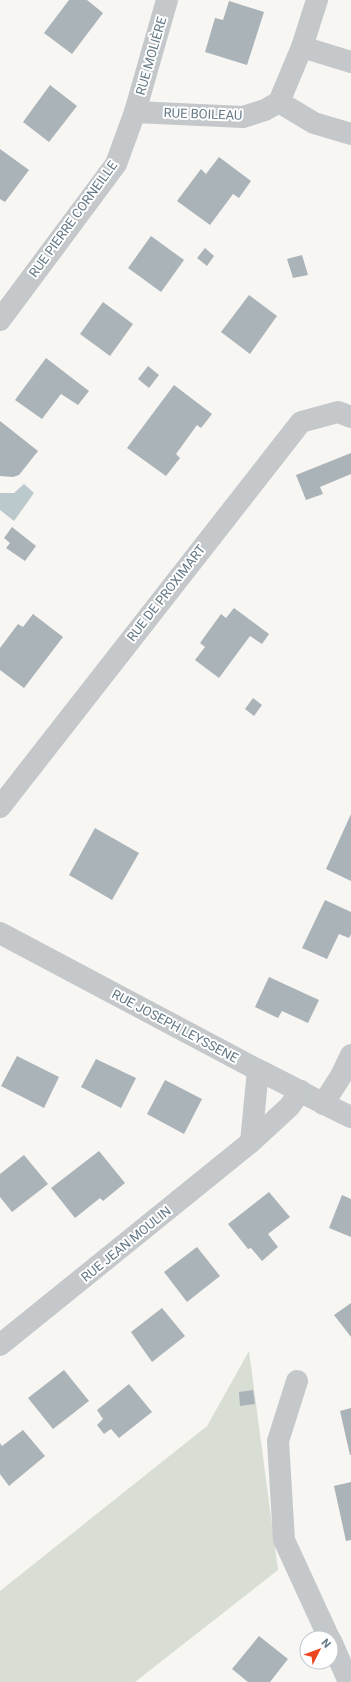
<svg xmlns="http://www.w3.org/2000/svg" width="351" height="1682" font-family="Roboto,sans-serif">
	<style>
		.green { fill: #d8ded4 }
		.water { fill: #bbc8cc }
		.building { fill: #aab3b8 }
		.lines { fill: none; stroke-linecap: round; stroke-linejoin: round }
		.minor { stroke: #c4c8cb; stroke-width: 22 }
		.labels { text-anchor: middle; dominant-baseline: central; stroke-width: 4; stroke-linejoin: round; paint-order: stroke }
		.street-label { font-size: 13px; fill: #647885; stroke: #fff }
	</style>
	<rect width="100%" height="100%" fill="#f7f6f3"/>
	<polygon class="green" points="249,1351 278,1570 135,1682 0,1682 0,1591 207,1426"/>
	<polygon class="water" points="24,484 34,493 14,521 0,510 0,493 14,493"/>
	<g class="building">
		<polygon points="69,0 87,0 103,13 72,54 44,33"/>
		<polygon points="229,1 264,12 247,65 205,52 215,18 223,20"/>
		<polygon points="50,85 77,106 49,142 23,122"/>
		<polygon points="0,149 29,170 5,202 0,199"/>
		<polygon points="219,157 251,181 239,198 233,194 210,225 177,201 201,169 206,174"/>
		<polygon points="151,236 184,260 161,292 128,268"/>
		<polygon points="205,248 214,256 207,266 197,258"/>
		<polygon points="302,255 308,275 293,278 287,259"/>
		<polygon points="249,295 277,316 250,354 221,332"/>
		<polygon points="103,302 133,324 110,356 80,334"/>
		<polygon points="46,358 89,391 78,405 61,394 42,419 15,400"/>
		<polygon points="148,366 159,375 149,388 138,379"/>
		<polygon points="174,385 212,414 201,428 197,425 176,454 180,458 166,476 127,448"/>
		<polygon points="0,421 38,451 19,475 13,477 0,476"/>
		<polygon points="351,453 351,474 320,487 323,494 306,500 296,475"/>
		<polygon points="12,527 36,546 25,561 6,548 10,543 4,538"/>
		<polygon points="234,608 269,634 262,644 250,636 219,678 195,660 205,647 200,643 221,614 226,618"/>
		<polygon points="33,614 63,637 24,688 0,670 0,648 18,624 23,627"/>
		<polygon points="253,698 262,705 254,716 245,709"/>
		<polygon points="351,814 351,881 326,869"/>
		<polygon points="95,828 139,853 112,900 69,875"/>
		<polygon points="325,900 351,912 351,934 349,938 339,934 327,959 302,948"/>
		<polygon points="269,977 319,1000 308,1023 282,1011 278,1018 255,1007"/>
		<polygon points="17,1056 59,1077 44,1108 1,1086"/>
		<polygon points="96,1059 136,1078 121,1108 81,1087"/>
		<polygon points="165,1080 202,1099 184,1134 147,1114"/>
		<polygon points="99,1151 125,1183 103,1201 100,1198 75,1218 51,1188"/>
		<polygon points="24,1155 48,1184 12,1212 0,1197 0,1174"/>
		<polygon points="269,1192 290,1217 268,1234 278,1247 262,1261 251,1248 248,1249 228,1224"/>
		<polygon points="342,1195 351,1199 351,1237 329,1228"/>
		<polygon points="197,1247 220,1276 187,1302 164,1272"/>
		<polygon points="351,1303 351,1337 334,1315"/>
		<polygon points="162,1308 185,1336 152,1362 131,1332"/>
		<polygon points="64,1370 89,1401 53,1429 28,1398"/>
		<polygon points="129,1384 152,1412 119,1438 111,1429 104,1434 97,1425 103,1419 97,1410"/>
		<polygon points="253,1390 255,1404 240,1406 239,1392"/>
		<polygon points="351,1408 351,1455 350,1455 340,1411"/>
		<polygon points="23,1430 45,1456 9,1486 0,1474 0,1443 2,1446"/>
		<polygon points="351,1482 351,1540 346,1541 334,1486"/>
		<polygon points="259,1636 288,1659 270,1682 248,1682 232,1669"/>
	</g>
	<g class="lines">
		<g class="minor">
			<polyline points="302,47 351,62"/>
			<polyline points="279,102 314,123 351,134"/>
			<polyline points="135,112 243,117 265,110 279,102 302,47 317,0"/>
			<polyline points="0,320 116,164 135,112 167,0"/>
			<polyline points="0,807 301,422 338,412 351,417"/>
			<path d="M0,933L258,1070C289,1085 319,1102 351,1117"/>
			<polyline points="258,1070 251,1142 289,1107 301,1091"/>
			<polyline points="323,1104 341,1076 351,1055"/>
			<polyline points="0,1345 251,1142"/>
			<polyline points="297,1381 278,1441 284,1540 329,1638"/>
			<polyline points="331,1641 349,1682"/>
		</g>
	</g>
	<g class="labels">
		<g class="street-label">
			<text transform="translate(151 56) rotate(-74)">RUE MOLIÈRE</text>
			<text transform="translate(203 114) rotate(2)">RUE BOILEAU</text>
			<text transform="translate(73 219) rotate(-54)">RUE PIERRE CORNEILLE</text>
			<text transform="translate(166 593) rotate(-52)">RUE DE PROXIMART</text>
			<text transform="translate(175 1026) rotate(28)">RUE JOSEPH LEYSSENE</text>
			<text transform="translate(126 1244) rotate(-39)">RUE JEAN MOULIN</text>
		</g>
	</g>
	<g transform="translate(319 1650) rotate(48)"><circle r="19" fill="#ffffff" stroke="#c1c9ce"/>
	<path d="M0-3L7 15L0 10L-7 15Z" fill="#eb461f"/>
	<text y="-6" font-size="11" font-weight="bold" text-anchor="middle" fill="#647885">N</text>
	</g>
</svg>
